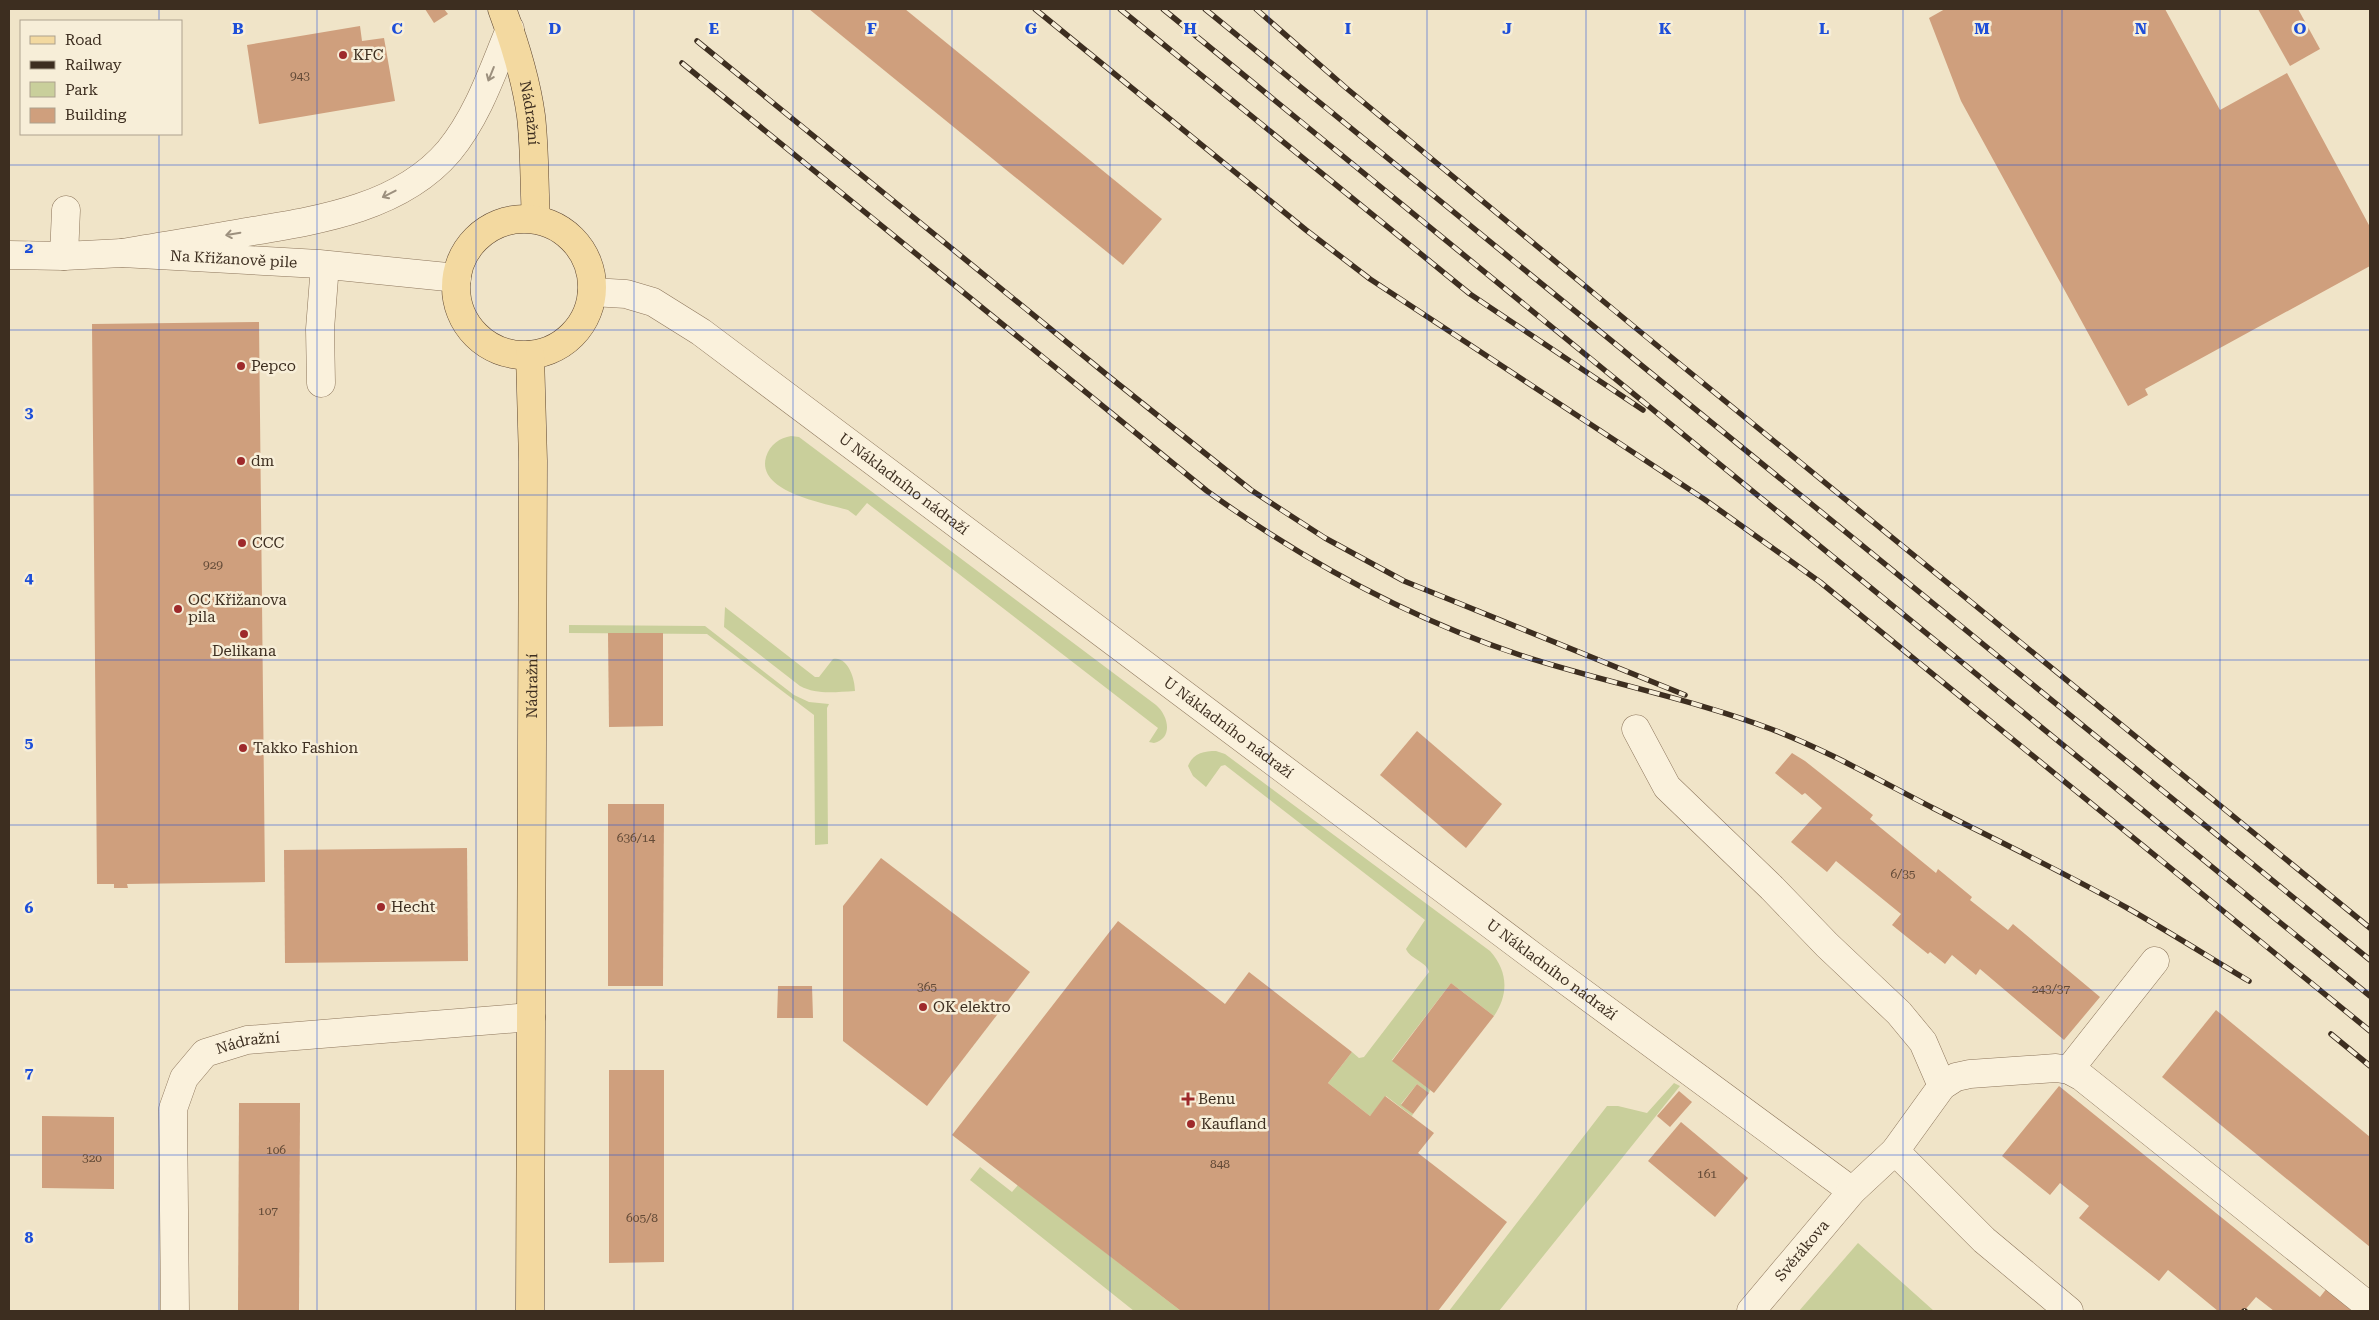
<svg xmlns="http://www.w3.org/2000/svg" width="2379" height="1320" font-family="'Roboto Serif',serif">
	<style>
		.green { fill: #c9cf9b }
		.building { fill: #cf9f7d }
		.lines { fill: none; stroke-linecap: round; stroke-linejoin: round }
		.minor-casing { stroke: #8d765c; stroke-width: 29 }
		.major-casing { stroke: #5b4430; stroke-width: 29 }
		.minor { stroke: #faf1dc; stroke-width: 28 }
		.major { stroke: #f3d9a0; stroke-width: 28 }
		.rail-casing { stroke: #3d2e20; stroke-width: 5.5 }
		.rail { stroke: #f7eed8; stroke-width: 4; stroke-dasharray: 11; stroke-linecap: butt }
		.oneway { stroke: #9c907e }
		.grid { fill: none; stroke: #1d4ed8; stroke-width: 1; stroke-opacity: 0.55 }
		.poi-dot { fill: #9e2a2b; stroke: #f7eed8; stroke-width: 2 }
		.labels { text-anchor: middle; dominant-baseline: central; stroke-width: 5; stroke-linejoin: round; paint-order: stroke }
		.number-label { font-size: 12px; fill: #624a37 }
		.poi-label { font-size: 15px; fill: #3d2e20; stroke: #f7eed8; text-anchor: start }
		.street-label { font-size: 15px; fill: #3d2e20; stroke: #f7eed8 }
		.grid-label { font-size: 16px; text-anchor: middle; font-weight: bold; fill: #1d4ed8; stroke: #f7eed8; stroke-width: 5; stroke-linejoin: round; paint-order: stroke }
	</style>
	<rect width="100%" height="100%" fill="#f0e4c8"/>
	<g class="green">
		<path d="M791,436L799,437L1156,705C1168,715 1174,738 1154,743L1149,742L1158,728L867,503L856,516L848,510C824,503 756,492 766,457C770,444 780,438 791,436Z"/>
		<path d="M725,607L815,677H819L833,659C848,656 855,679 855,691C835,692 817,695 800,686L724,627Z"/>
		<polygon points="569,625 705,626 794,695 809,702 829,704 827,708 828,844 815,845 814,715 707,634 569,633"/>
		<path d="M1216,751L1225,754L1490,951C1508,971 1509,994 1494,1016L1451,983L1392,1060L1430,1090L1429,1093L1417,1084L1401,1104L1413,1114L1412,1116L1386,1096L1370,1116L1328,1083L1352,1052L1359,1058L1364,1057L1429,972C1427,962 1410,959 1406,949L1425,920L1225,765L1221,766L1206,787L1193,776L1188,766C1193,753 1204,751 1216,751Z"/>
		<polygon points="1674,1083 1680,1086 1499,1311 1449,1311 1607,1106 1618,1106 1647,1113"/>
		<polygon points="980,1167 1012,1192 1018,1185 1181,1311 1134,1311 970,1180"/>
		<polygon points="1858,1243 1934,1311 1799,1311"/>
	</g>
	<g class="building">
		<polygon points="425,9 444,9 448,14 434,23"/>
		<polygon points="809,9 905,9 1162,219 1123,265"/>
		<polygon points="1945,9 2165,9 2220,110 2287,73 2370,227 2370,266 2145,389 2148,395 2128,406 1961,101 1929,18"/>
		<polygon points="2258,9 2298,9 2320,49 2290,66"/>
		<polygon points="360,26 362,41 384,38 395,101 259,124 247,45"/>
		<polygon points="259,322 265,882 127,884 128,888 114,888 114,884 97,884 92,324"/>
		<polygon points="608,633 663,633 663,726 609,727"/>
		<polygon points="1417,731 1502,804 1466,848 1380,775"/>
		<polygon points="1792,753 1805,761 1873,815 1870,819 1936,873 1938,869 1972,897 1970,900 2008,930 2013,924 2100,997 2064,1040 1980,969 1976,975 1952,955 1945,964 1930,952 1928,954 1892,925 1901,914 1836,861 1827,872 1791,842 1822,808 1805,793 1802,795 1775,773"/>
		<polygon points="608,804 664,804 663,986 608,986"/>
		<polygon points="467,848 468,961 285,963 284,850"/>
		<polygon points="881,858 1030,972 927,1106 843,1041 843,906"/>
		<polygon points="1118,921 1225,1004 1249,972 1352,1052 1328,1083 1370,1116 1385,1096 1434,1133 1418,1153 1507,1222 1438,1311 1181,1311 952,1135"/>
		<polygon points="1451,983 1494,1016 1434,1093 1392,1061"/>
		<polygon points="778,986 812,986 813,1018 777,1018"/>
		<polygon points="2216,1010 2370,1137 2370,1247 2162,1077"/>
		<polygon points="609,1070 664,1070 664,1262 609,1263"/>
		<polygon points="1417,1084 1429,1093 1413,1114 1401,1105"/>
		<polygon points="2059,1086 2320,1297 2331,1283 2355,1303 2349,1311 2274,1311 2256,1297 2244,1311 2218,1311 2168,1270 2159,1281 2079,1218 2089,1206 2060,1183 2050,1195 2002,1156"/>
		<polygon points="1679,1091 1692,1102 1670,1127 1657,1116"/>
		<polygon points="239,1103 300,1103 299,1311 238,1311"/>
		<polygon points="42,1116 114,1117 114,1189 42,1188"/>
		<polygon points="1681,1122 1748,1178 1715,1217 1648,1161"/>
	</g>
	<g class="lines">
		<g class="minor-casing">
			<g id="minor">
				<path d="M122,253C162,246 202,240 241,233C313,221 399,210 449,151C478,116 493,70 510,29"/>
				<path id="s1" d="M9,255L64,256L122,253L319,264L457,278"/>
				<polyline points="64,256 66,210"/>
				<path id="s2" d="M592,292L626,294L653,302L701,332L1534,957L1852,1191"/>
				<polyline points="321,383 320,329 325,265"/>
				<polyline points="1636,729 1667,787 1772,888 1827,945 1899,1013 1923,1042 1942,1086"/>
				<polyline points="2069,1070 2155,961"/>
				<polyline points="1895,1151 1984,1240 2069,1311"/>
				<path id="s3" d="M175,1311L173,1109L184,1078L205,1053L247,1040L531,1017"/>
				<path id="s4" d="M1751,1311L1852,1191L1895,1151L1942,1086L1956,1077L1970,1074L2056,1068L2069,1070L2082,1077L2370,1307"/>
			</g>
		</g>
		<g class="major-casing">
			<g id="major">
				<path id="s5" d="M502,9C515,44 526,79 531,116C535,150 534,185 536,219"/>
				<circle cx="524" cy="287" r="68"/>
				<path id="s6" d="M530,1311L533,461L530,355"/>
			</g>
		</g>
		<use href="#minor" class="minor"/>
		<use href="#major" class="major"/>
		<g class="rail-casing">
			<g id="rail">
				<polyline points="1035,9 1306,230 1370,279 1704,499 1820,582 2370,1031"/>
				<polyline points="1120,9 1470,294 1643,410"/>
				<polyline points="1163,9 2370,996"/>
				<polyline points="1205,9 2370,960"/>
				<polyline points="1256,9 1345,87 1632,325 2370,928"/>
				<polyline points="697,41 1112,379 1251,490 1325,538 1404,581 1685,695"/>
				<path d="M682,63L1207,491C1303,560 1408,618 1520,655C1603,682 1689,698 1771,729C1827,750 1880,781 1933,808C1998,841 2065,873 2129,909C2169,932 2209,957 2249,981"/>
				<polyline points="2331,1034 2370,1066"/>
				<polyline points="2244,1311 2245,1311"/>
			</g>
		</g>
		<use href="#rail" class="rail"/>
	</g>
	<defs><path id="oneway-shaft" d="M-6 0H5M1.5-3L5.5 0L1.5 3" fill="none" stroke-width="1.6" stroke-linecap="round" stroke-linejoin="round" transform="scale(1.25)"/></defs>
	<g class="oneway">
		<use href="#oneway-shaft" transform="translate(491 74) rotate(112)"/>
		<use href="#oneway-shaft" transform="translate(389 194) rotate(153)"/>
		<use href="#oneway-shaft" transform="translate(233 234) rotate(170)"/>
	</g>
	<path class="grid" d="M159,9V21M317,9V1311M476,9V1311M634,9V1311M793,9V1311M952,9V1311M1110,9V1311M1269,9V1311M1427,9V1311M1586,9V1311M1745,9V1311M1903,9V1311M2062,9V1311M2220,9V1311M159,134V1311M9,165H2370M9,330H2370M9,495H2370M9,660H2370M9,825H2370M9,990H2370M9,1155H2370"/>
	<g class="poi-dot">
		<circle cx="343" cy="55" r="5"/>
		<circle cx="241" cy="366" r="5"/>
		<circle cx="241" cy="461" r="5"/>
		<circle cx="242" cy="543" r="5"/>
		<circle cx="178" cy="609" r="5"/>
		<circle cx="244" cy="634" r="5"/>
		<circle cx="243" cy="748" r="5"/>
		<circle cx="381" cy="907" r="5"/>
		<circle cx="923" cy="1007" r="5"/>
		<path d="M1185.5 1091.5h5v5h5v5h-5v5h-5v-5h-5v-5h5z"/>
		<circle cx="1191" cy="1124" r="5"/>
	</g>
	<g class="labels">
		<g class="number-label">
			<text x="300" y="76">943</text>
			<text x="213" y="565">929</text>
			<text x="636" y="838">636/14</text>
			<text x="1903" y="874">6/35</text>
			<text x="927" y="987">365</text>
			<text x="2051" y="989">243/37</text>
			<text x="276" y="1150">106</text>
			<text x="92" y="1158">320</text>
			<text x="1220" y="1164">848</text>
			<text x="1707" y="1174">161</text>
			<text x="268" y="1211">107</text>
			<text x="642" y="1218">605/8</text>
		</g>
		<g class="poi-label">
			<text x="353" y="55">KFC</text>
			<text x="251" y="366">Pepco</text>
			<text x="251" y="461">dm</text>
			<text x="252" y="543">CCC</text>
			<text x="188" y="600">OC Křižanova<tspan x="188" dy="17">pila</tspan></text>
			<text x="244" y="651" text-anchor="middle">Delikana</text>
			<text x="253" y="748">Takko Fashion</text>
			<text x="391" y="907">Hecht</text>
			<text x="933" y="1007">OK elektro</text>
			<text x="1198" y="1099">Benu</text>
			<text x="1201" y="1124">Kaufland</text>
		</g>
		<g class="street-label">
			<text stroke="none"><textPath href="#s5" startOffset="108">Nádražní</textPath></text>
			<text stroke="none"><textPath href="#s1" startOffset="225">Na Křižanově pile</textPath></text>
			<text stroke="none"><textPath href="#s2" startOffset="372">U Nákladního nádraží</textPath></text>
			<text stroke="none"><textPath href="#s6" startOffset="625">Nádražní</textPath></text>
			<text stroke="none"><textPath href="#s2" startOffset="778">U Nákladního nádraží</textPath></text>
			<text stroke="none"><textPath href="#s2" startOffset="1182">U Nákladního nádraží</textPath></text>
			<text stroke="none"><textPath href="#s3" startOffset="312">Nádražní</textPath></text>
			<text stroke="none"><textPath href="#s4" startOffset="79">Svěrákova</textPath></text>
		</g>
	</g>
	<g class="grid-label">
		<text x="238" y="34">B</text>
		<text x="397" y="34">C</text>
		<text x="555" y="34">D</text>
		<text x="714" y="34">E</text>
		<text x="872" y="34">F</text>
		<text x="1031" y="34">G</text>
		<text x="1190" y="34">H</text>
		<text x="1348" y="34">I</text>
		<text x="1507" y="34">J</text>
		<text x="1665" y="34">K</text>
		<text x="1824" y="34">L</text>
		<text x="1982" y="34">M</text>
		<text x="2141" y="34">N</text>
		<text x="2300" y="34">O</text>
		<text x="29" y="253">2</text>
		<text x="29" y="418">3</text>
		<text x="29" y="583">4</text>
		<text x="29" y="748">5</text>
		<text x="29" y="913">6</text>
		<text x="29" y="1078">7</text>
		<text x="29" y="1243">8</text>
	</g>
	<rect width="2379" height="1320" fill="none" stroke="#3d2e20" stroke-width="20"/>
	<rect x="20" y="20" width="162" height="115" fill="#f7eed8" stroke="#ada18e"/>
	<rect x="30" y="36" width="25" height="8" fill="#f3d9a0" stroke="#ada18e"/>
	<text x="65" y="45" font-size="15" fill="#3d2e20">Road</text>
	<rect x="30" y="61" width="25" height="8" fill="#3d2e20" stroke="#ada18e"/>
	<text x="65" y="70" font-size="15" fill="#3d2e20">Railway</text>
	<rect x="30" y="82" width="25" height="15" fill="#c9cf9b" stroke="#ada18e"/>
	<text x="65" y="95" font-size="15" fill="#3d2e20">Park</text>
	<rect x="30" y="108" width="25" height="15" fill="#cf9f7d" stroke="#ada18e"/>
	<text x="65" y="120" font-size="15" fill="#3d2e20">Building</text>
</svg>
